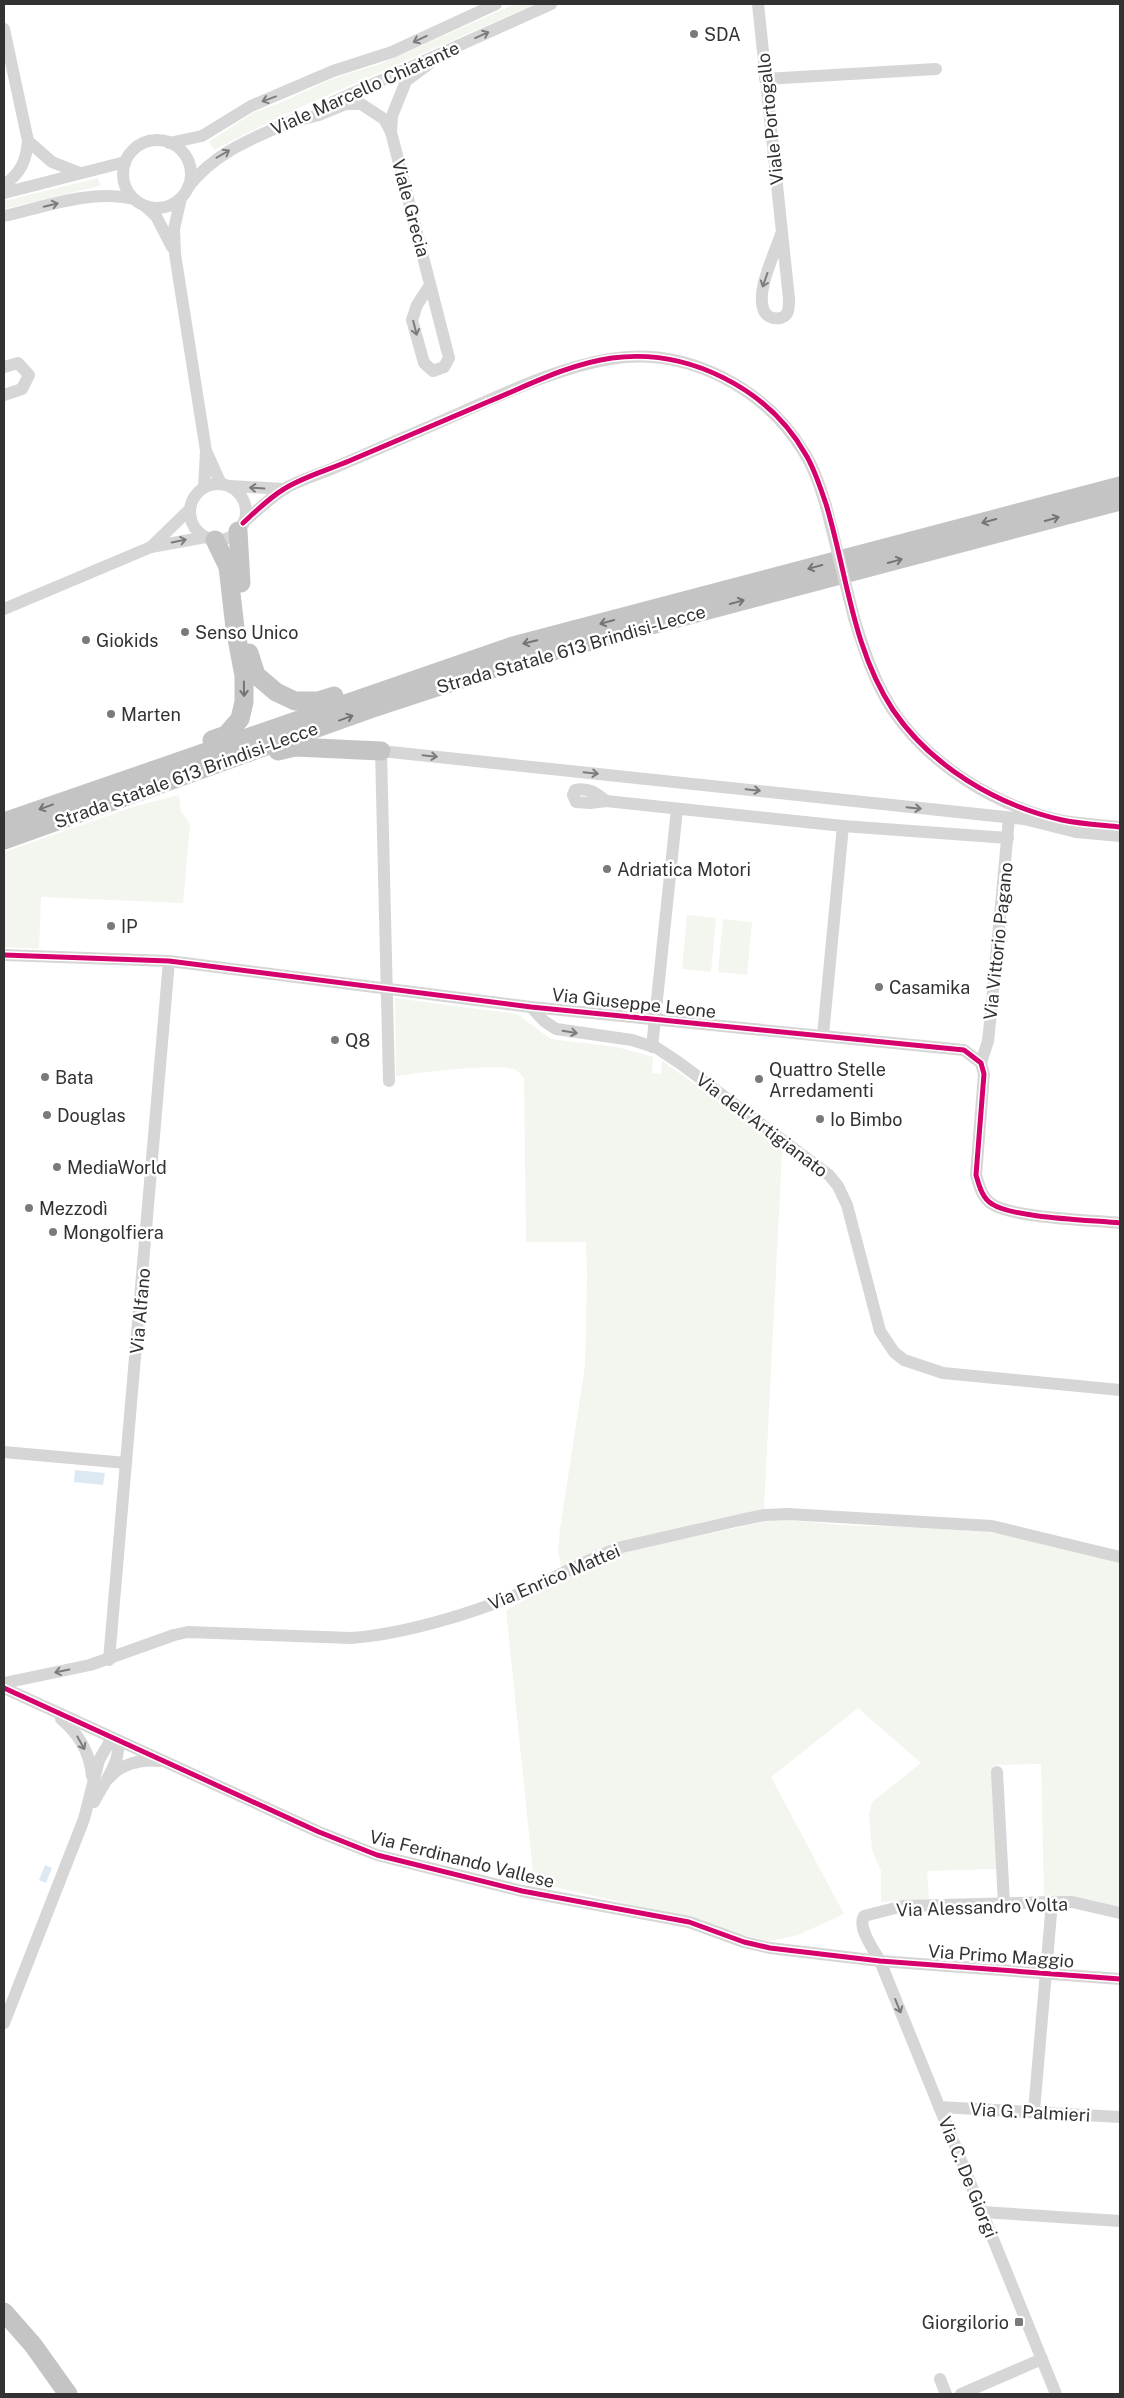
<svg xmlns="http://www.w3.org/2000/svg" width="1124" height="2398" font-family="'Public Sans',sans-serif">
	<style>
		.green { fill: #f2f6ee }
		.water { fill: #dce9f3 }
		.lines { fill: none; stroke-linecap: round; stroke-linejoin: round }
		.minor { stroke: #d6d6d6; stroke-width: 12 }
		.highway { stroke: #c4c4c4; stroke-width: 19 }
		.minor-bridge { stroke: #d6d6d6; stroke-width: 12 }
		.cycleway-casing { stroke: #fff; stroke-width: 8 }
		.cycleway { stroke: #d6006c; stroke-width: 5 }
		.oneway { stroke: #7c7c7c }
		.oneway2 { stroke: #747474 }
		.poi-dot { fill: #7a7a7a; stroke: #fff; stroke-width: 2 }
		.labels { text-anchor: middle; dominant-baseline: central; stroke-width: 5; stroke-linejoin: round; paint-order: stroke }
		.poi-label { font-size: 18px; fill: #323232; stroke: #fff; text-anchor: start }
		.street-label { font-size: 18px; fill: #323232; stroke: #fff }
	</style>
	<rect width="100%" height="100%" fill="#fff"/>
	<g class="green">
		<polygon points="515,4 535,4 285,114 214,150 209,142 253,113 282,102 334,78 380,64"/>
		<polygon points="98,178 100,186 4,209 4,201"/>
		<polygon points="179,795 181,811 190,824 183,903 41,897 39,949 4,947 4,852 136,806"/>
		<polygon points="687,915 716,918 711,972 682,969"/>
		<polygon points="723,919 752,922 747,975 718,972"/>
		<path d="M395,998L517,1014L551,1039L617,1047L653,1057L652,1073L661,1074L662,1061L786,1148L785,1152L782,1153L764,1509L716,1519L619,1543L562,1570L558,1551L560,1529L585,1366L587,1276L586,1242H526L524,1078C522,1076 519,1072 516,1070C500,1062 417,1073 396,1076Z"/>
		<polygon points="778,1519 842,1525 930,1528 1010,1534 1120,1562 1120,1908 1085,1899 1044,1897 1041,1764 993,1765 997,1869 927,1871 929,1899 881,1902 881,1871 872,1850 869,1815 872,1802 921,1763 858,1708 771,1777 844,1914 798,1935 770,1941 738,1934 702,1921 534,1882 506,1610 584,1568 622,1552"/>
	</g>
	<g class="water">
		<polygon points="75,1470 105,1473 103,1485 74,1482"/>
		<polygon points="45,1865 52,1868 46,1883 39,1880"/>
	</g>
	<g class="lines">
		<g class="minor">
			<path d="M758,4L789,299C789,302 789,307 788,311C785,321 769,321 764,311C755,291 775,254 781,234"/>
			<polyline points="4,29 28,141"/>
			<polyline points="765,79 936,69"/>
			<polyline points="333,102 551,4"/>
			<polyline points="288,123 319,115 346,104 361,104 384,119 391,132 449,358 444,367 433,371 424,363 412,320 417,305 430,285"/>
			<polyline points="391,132 392,116 406,81 429,64"/>
			<circle cx="157" cy="174" r="34"/>
			<polyline points="169,143 202,136 251,106 333,71 392,52 496,4"/>
			<path d="M4,185C21,173 26,161 28,141L52,162L80,173"/>
			<path d="M188,187C216,151 254,138 294,120"/>
			<polyline points="4,193 125,162"/>
			<polyline points="181,198 174,229 175,254 206,451 204,487"/>
			<polyline points="145,206 156,216 172,247"/>
			<path d="M4,216C44,207 91,189 133,199"/>
			<polyline points="4,367 18,363 29,375 22,389 4,395"/>
			<polyline points="207,453 221,484"/>
			<circle cx="218" cy="512" r="28"/>
			<polyline points="230,486 285,489"/>
			<path d="M243,523C256,511 269,499 284,489C297,481 314,476 329,470C361,456 394,442 426,428C483,404 549,369 610,359C687,346 766,388 805,454C815,470 821,489 826,506"/>
			<polyline points="151,547 190,509"/>
			<polyline points="4,609 151,547 206,537"/>
			<path d="M854,618C864,650 874,681 892,709C930,766 997,807 1064,821C1082,824 1102,825 1120,827"/>
			<path d="M606,801C596,793 588,787 575,790L573,795L576,802L590,803L606,801L843,826L1008,838"/>
			<path d="M4,955L169,961L531,1007L964,1050L981,1063L984,1074L976,1175C979,1185 982,1198 992,1204C1013,1218 1091,1220 1120,1223"/>
			<polyline points="531,1007 544,1021 556,1029 632,1040 657,1048 681,1064 829,1175 838,1186 847,1205 880,1331 894,1352 904,1360 943,1373 1120,1390"/>
			<polyline points="823,1035 843,826"/>
			<polyline points="652,1047 677,809"/>
			<polyline points="981,1063 988,1041 991,1013 1009,818"/>
			<polyline points="389,1081 381,751 1024,819 1076,832 1120,836"/>
			<polyline points="4,1452 126,1463"/>
			<polyline points="109,1660 169,961"/>
			<path d="M4,1683L90,1665L174,1635L188,1632L351,1638C406,1634 477,1612 528,1590C559,1576 589,1558 622,1547L740,1520L765,1515L788,1514L992,1526L1120,1557"/>
			<polyline points="4,1688 319,1832 377,1855 522,1891 689,1922 744,1942 770,1948 880,1961 1120,1979"/>
			<path d="M61,1719C79,1734 90,1753 92,1776"/>
			<polyline points="997,1772 1004,1903"/>
			<path d="M109,1778C121,1764 140,1759 159,1761"/>
			<path d="M94,1802C103,1784 123,1760 117,1740"/>
			<polyline points="4,2023 84,1819 99,1760 109,1743 117,1740"/>
			<polyline points="939,2107 1120,2117"/>
			<polyline points="1034,2111 1052,1902"/>
			<polyline points="982,2212 1120,2221"/>
			<polyline points="940,2379 946,2394"/>
			<polyline points="961,2394 1042,2359"/>
			<path d="M1056,2394L880,1961C874,1950 857,1928 864,1916L903,1906L1052,1902H1072L1120,1913"/>
		</g>
		<g class="highway">
			<polyline points="238,531 241,583"/>
			<polyline points="249,653 256,675 276,692 295,701 318,701 334,696"/>
			<polyline points="212,740 226,735 240,719 244,702 244,676 235,628 228,567 215,540"/>
			<polyline points="278,751 295,747 381,751"/>
			<polyline points="4,822 513,646 1120,486"/>
			<polyline points="4,840 370,709 519,660 1120,501"/>
			<polyline points="4,2312 33,2345 68,2394"/>
		</g>
		<polyline class="minor-bridge" points="826,506 854,618"/>
		<g class="cycleway-casing">
			<g id="cycleway">
				<path d="M243,523C256,511 269,498 284,489C303,477 328,470 349,461C396,441 443,421 490,401C529,385 569,364 612,358C688,348 768,388 806,455C815,470 820,487 826,504C847,573 852,648 893,710C931,766 996,805 1062,820C1081,824 1101,825 1120,827"/>
				<path d="M4,955L169,961L531,1007L964,1050L981,1063L984,1074L976,1175C979,1185 982,1198 992,1204C1013,1218 1091,1220 1120,1223"/>
				<polyline points="4,1688 319,1832 377,1855 522,1891 689,1922 744,1942 770,1948 880,1961 1120,1979"/>
			</g>
		</g>
		<use href="#cycleway" class="cycleway"/>
	</g>
	<defs><path id="oneway-shaft" d="M-6 0H5M1.5-3L5.5 0L1.5 3" fill="none" stroke-width="1.6" stroke-linecap="round" stroke-linejoin="round" transform="scale(1.25)"/></defs>
	<g class="oneway">
		<use href="#oneway-shaft" transform="translate(482 35) rotate(-24)"/>
		<use href="#oneway-shaft" transform="translate(420 39) rotate(155)"/>
		<use href="#oneway-shaft" transform="translate(269 99) rotate(160)"/>
		<use href="#oneway-shaft" transform="translate(223 154) rotate(-30)"/>
		<use href="#oneway-shaft" transform="translate(51 205) rotate(-14)"/>
		<use href="#oneway-shaft" transform="translate(765 280) rotate(109)"/>
		<use href="#oneway-shaft" transform="translate(415 328) rotate(76)"/>
		<use href="#oneway-shaft" transform="translate(257 488) rotate(-177)"/>
		<use href="#oneway-shaft" transform="translate(179 541) rotate(-11)"/>
		<use href="#oneway-shaft" transform="translate(430 756) rotate(6)"/>
		<use href="#oneway-shaft" transform="translate(591 773) rotate(6)"/>
		<use href="#oneway-shaft" transform="translate(753 790) rotate(6)"/>
		<use href="#oneway-shaft" transform="translate(914 808) rotate(6)"/>
		<use href="#oneway-shaft" transform="translate(570 1032) rotate(9)"/>
		<use href="#oneway-shaft" transform="translate(62 1671) rotate(169)"/>
		<use href="#oneway-shaft" transform="translate(81 1743) rotate(61)"/>
		<use href="#oneway-shaft" transform="translate(898 2006) rotate(68)"/>
	</g>
	<g class="oneway2">
		<use href="#oneway-shaft" transform="translate(1052 519) rotate(-15)"/>
		<use href="#oneway-shaft" transform="translate(989 521) rotate(165)"/>
		<use href="#oneway-shaft" transform="translate(895 561) rotate(-15)"/>
		<use href="#oneway-shaft" transform="translate(815 567) rotate(165)"/>
		<use href="#oneway-shaft" transform="translate(737 602) rotate(-15)"/>
		<use href="#oneway-shaft" transform="translate(607 622) rotate(165)"/>
		<use href="#oneway-shaft" transform="translate(530 642) rotate(166)"/>
		<use href="#oneway-shaft" transform="translate(244 689) rotate(89)"/>
		<use href="#oneway-shaft" transform="translate(346 718) rotate(-20)"/>
		<use href="#oneway-shaft" transform="translate(46 807) rotate(160)"/>
	</g>
	<g class="poi-dot">
		<circle cx="694" cy="34" r="5"/>
		<circle cx="185" cy="632" r="5"/>
		<circle cx="86" cy="640" r="5"/>
		<circle cx="111" cy="714" r="5"/>
		<circle cx="607" cy="869" r="5"/>
		<circle cx="111" cy="926" r="5"/>
		<circle cx="879" cy="987" r="5"/>
		<circle cx="335" cy="1040" r="5"/>
		<circle cx="45" cy="1077" r="5"/>
		<circle cx="759" cy="1079" r="5"/>
		<circle cx="47" cy="1115" r="5"/>
		<circle cx="820" cy="1119" r="5"/>
		<circle cx="57" cy="1167" r="5"/>
		<circle cx="29" cy="1208" r="5"/>
		<circle cx="53" cy="1232" r="5"/>
		<rect x="1014" y="2317" width="10" height="10" rx="2.5"/>
	</g>
	<g class="labels">
		<g class="poi-label">
			<text x="704" y="34">SDA</text>
			<text x="195" y="632">Senso Unico</text>
			<text x="96" y="640">Giokids</text>
			<text x="121" y="714">Marten</text>
			<text x="617" y="869">Adriatica Motori</text>
			<text x="121" y="926">IP</text>
			<text x="889" y="987">Casamika</text>
			<text x="345" y="1040">Q8</text>
			<text x="769" y="1069">Quattro Stelle<tspan x="769" dy="21">Arredamenti</tspan></text>
			<text x="55" y="1077">Bata</text>
			<text x="57" y="1115">Douglas</text>
			<text x="830" y="1119">Io Bimbo</text>
			<text x="67" y="1167">MediaWorld</text>
			<text x="39" y="1208">Mezzodì</text>
			<text x="63" y="1232">Mongolfiera</text>
			<text x="1009" y="2322" text-anchor="end">Giorgilorio</text>
		</g>
		<g class="street-label">
			<text transform="translate(365 88) rotate(-24)">Viale Marcello Chiatante</text>
			<text transform="translate(770 119) rotate(-96)">Viale Portogallo</text>
			<text transform="translate(411 208) rotate(75)">Viale Grecia</text>
			<text transform="translate(571 649) rotate(-16)">Strada Statale 613 Brindisi-Lecce</text>
			<text transform="translate(186 775) rotate(-20)">Strada Statale 613 Brindisi-Lecce</text>
			<text transform="translate(998 941) rotate(-84)">Via Vittorio Pagano</text>
			<text transform="translate(634 1003) rotate(6)">Via Giuseppe Leone</text>
			<text transform="translate(762 1125) rotate(37)">Via dell'Artigianato</text>
			<text transform="translate(140 1311) rotate(-85)">Via Alfano</text>
			<text transform="translate(554 1577) rotate(-23)">Via Enrico Mattei</text>
			<text transform="translate(462 1859) rotate(14)">Via Ferdinando Vallese</text>
			<text transform="translate(982 1907) rotate(-2)">Via Alessandro Volta</text>
			<text transform="translate(1001 1956) rotate(4)">Via Primo Maggio</text>
			<text transform="translate(1030 2112) rotate(3)">Via G. Palmieri</text>
			<text transform="translate(968 2177) rotate(68)">Via C. De Giorgi</text>
		</g>
	</g>
	<rect width="1124" height="2398" fill="none" stroke="#323232" stroke-width="10"/>
</svg>
